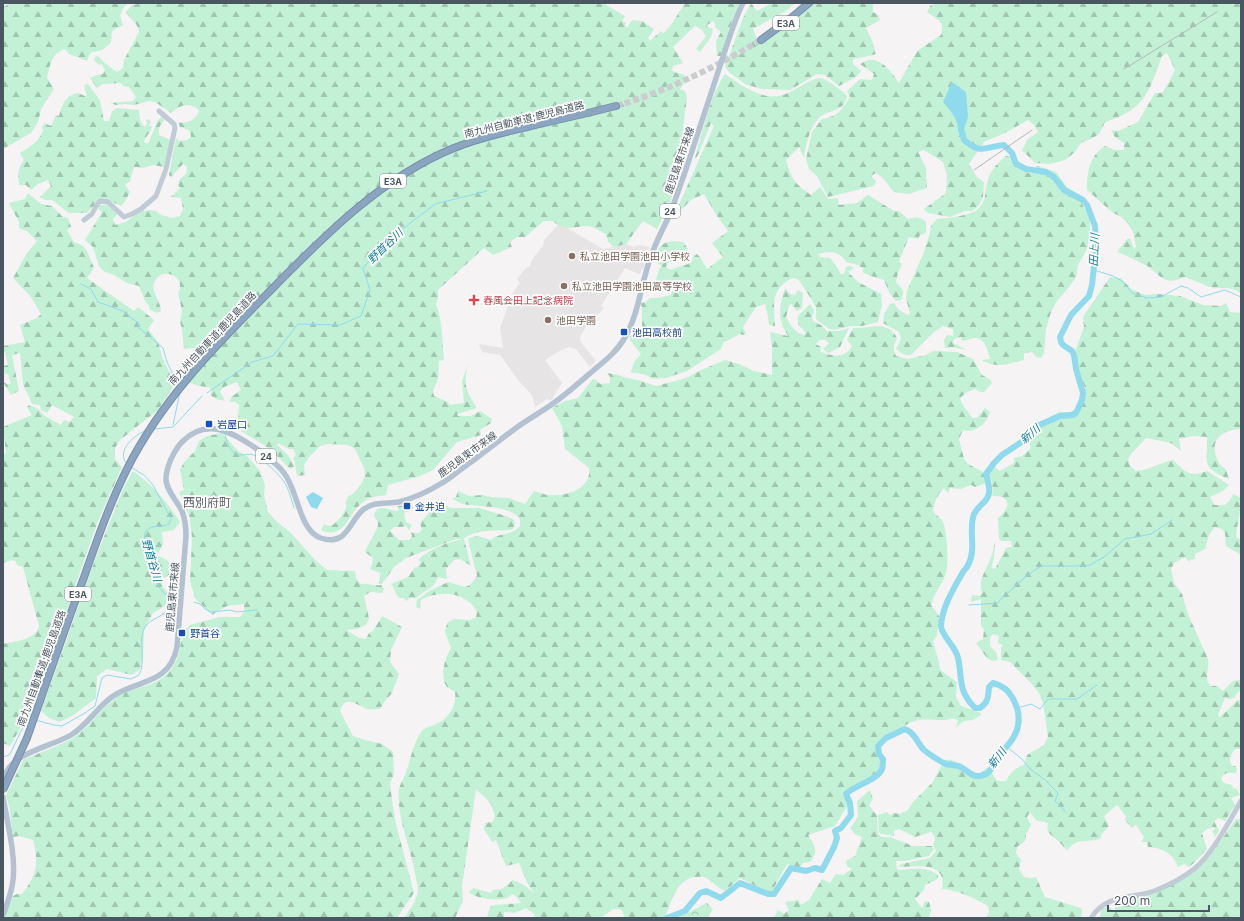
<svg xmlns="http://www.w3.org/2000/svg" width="1244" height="921" font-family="Inter,'Noto Sans JP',sans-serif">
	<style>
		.education { fill: #e6e4e5 }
		.forest { fill: url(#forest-firs) }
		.park { fill: url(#park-crowns) }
		.water { fill: #90daee }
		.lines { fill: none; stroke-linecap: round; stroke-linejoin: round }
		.stream { stroke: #90daee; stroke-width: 1 }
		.river { stroke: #90daee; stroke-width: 6 }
		.highway-tunnel { stroke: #caccce; stroke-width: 6; stroke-dasharray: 6 3; stroke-linecap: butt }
		.highway-casing { stroke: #7690ad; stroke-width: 8 }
		.secondary { stroke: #c1cbd6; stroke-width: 5 }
		.primary { stroke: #b3c2d1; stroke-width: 5.5 }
		.highway { stroke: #8ba5c1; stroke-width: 6 }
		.rail { stroke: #b5b8bd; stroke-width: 1 }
		.highway-bridge-casing { stroke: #7690ad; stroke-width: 8; stroke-linecap: butt }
		.highway-bridge { stroke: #8ba5c1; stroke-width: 6 }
		.education-dot { fill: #8d6e63; stroke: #fff; stroke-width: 1.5 }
		.health-dot { fill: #e0444e; stroke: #fff; stroke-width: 1.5 }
		.transit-dot { fill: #1a4fb4; stroke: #fff; stroke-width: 1.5 }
		.labels { text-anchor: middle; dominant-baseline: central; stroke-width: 3.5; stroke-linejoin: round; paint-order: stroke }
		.shield { fill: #fff; stroke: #808990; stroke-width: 1 }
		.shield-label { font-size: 9px; font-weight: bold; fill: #4a5661 }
		.street-label { font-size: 10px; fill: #4a5661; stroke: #fff }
		.education-label { font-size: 10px; fill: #785e54; stroke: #fff; text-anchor: start }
		.health-label { font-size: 10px; fill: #be3a42; stroke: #fff; text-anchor: start }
		.transit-label { font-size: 10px; fill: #164399; stroke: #fff; text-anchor: start }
		.water-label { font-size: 11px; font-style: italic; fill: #0c7c9b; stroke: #fff }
		.quarter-label { font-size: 12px; fill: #5f6368; stroke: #fff }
	</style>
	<defs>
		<pattern id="forest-firs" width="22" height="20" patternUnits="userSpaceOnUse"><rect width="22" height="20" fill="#c3f1d5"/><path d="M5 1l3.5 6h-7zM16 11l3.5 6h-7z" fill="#a0c6b0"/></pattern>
		<pattern id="park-crowns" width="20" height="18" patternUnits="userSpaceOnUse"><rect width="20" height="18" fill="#c3f1d5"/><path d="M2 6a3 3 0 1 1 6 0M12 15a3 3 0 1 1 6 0" fill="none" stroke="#a0c6b0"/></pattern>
	</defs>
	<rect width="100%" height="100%" fill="#f5f3f3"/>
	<polygon class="education" points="558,225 569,229 603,249 626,244 633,247 639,245 649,247 644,267 639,274 625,268 601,306 604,308 586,327 580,337 580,341 596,361 590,367 576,349 569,347 561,350 545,360 562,383 553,397 553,399 550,400 547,399 535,407 532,395 518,380 504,360 500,355 482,352 479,344 503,348 500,328 513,293 520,283 517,279 525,269 530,266 533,258 543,246 544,240"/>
	<g class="forest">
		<path d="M11,3H129L124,7L120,15L123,25L112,31L111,43C108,45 105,48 102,50C92,53 91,49 87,61L69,54L65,49C51,53 50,66 47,78L54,89L41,109L38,122L31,133L3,149V7Z"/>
		<path d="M143,3H603L625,16L622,21L626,23L625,25L627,28L632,20L642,21L654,29L648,38L650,41L661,31L663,34L671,25L685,3H739L727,35L721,56H717L716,41L721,32L715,27V23L713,21L706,26L713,29L711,37L700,52L696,49L706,36L702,30L695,26L673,47L683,63L673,66L672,70L674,72L685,75L683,85L680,89L685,91L687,98L683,128L691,135L670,203L657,229L643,221L626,244L614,247L608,242L606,234C600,231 594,227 588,226C574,226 566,233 553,221H544L525,237H517L510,242L512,247L493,255L484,248L438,290V298L436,304C443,322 442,341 444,360L439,361L438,379L433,391L434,396L448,402L449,405L464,403L462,381L468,365C463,385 466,391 477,408L457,414L458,416H471L480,411L492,419L491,423L480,430L481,435L457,442L433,470L420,476L388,485L386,495C377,496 369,497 362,503C348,513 345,541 321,530L324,524L329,526L334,524L341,517L346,509V501L349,496L354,493L360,486L365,476L364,468L355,449L348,445L328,444L320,446L310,456L304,465L305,475L298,476C294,469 297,465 293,458L296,455L293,449H289L278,443L277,445L289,456L294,467L290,469L270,449L241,431V426L238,419L239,405L235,402H230L231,397L241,390L237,382L224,387L220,391L225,401L216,399L210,395L212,391L209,387C195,387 183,381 178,368L188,364L191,366L205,355L193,348L184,349L182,330L180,321L182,311L178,292L180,290C180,287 180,283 179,281C173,272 160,271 155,281C149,290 161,301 161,311L157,313L150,310L149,306L145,301L139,286L127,283L114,275L103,271L99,266L93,247L85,240L102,212L97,208L100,205H110L119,212L113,219L115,225L126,222L143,208L144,211L150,210L156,211L161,215L172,218L180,216L183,209L181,198L171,197L180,188L178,185L179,180L186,174L187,167L183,164L171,177L169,175L176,138L179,141L187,140L191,137C191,129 186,129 180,127L178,122C186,125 198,119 199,110C188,102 182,104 171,113L155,102L150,101L134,105L125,104L116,105L110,103L133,101L136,97L129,87L123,86L121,83L103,84L97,88L90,78L97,75L103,74L105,70L102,64L99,65L94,60L95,57L98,56L106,64L117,72L123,68L124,60L139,32C137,21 131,21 126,12L132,5Z"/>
		<polygon points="751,3 757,11 772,3 795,3 786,11 753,29 759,44 791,24 814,3 873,3 873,12 878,15 880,20 866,28 872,40 876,54 864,57 853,59 853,64 861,71 856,77 839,86 825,75 817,74 790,90 761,89 745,84 730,73 725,67 743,18"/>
		<path d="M934,3H1241V294C1232,285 1221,290 1210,287C1202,284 1193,280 1185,277C1166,285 1163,279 1149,267C1146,265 1121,253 1117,252L1127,239L1130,238L1134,249L1136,247L1133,232L1128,223L1120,216L1113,213L1087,190C1087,173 1089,156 1105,146L1115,150H1124V143L1115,137L1111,130L1118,131L1138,122L1155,93H1162L1169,82L1175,70L1167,53L1162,56C1149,93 1144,110 1105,122L1099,134L1091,139L1081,143L1075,152L1065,160L1050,164L1035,163L1022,150L1027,140L1038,132L1034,125L1028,120L1005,133L984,142L969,164L977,177L984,182L983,197L979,205L972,211H964L950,217L928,213L924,209L946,193L947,175L943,162L924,150L918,152L926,168L927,188L909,194L894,192C886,183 887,180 876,173L871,176L876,181L874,186L828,197L817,176L809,169L806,159L812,132L822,119C838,116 841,111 850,97L847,91L860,79L872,80L874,74L860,64C863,62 866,61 869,60C882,58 893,74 899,83L917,51L941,35C945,21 938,20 927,12L930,6L934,4Z"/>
		<path d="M725,74C740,84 759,99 778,96C791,95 811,77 821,78C828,80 838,88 844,93L847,96C845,112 828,109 819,118C809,128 806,145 804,158L799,147L786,160C792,180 794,183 811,195L820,187L828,199L838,198L839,205L857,203L868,195L894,211H899L908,219C915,217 921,216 926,222V233L920,235L918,239L909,237L899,261L902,264L898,273L896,282C902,289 906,291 901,300L896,301C890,296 887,287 884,280L871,276L862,272L864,269C858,265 854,263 847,263C839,251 832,250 818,254L820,257L830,258L837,267L841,274H844L846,267L850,266L854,268L848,272L858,282L881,294L882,305L878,322L862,326H851L834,330L829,329L816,319V308L812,300L798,279L792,278C770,290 774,304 775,326L769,325L768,316L765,304L756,307L743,327L746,334L744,335L740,334L723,343L721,349L687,371L666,378L653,379L646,375L631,372L634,362L641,354L630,340V336L642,329V309L641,303L646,302L650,298H657L671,295L673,290L670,288L661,290L656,280L659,269L662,266L653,260C660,244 664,239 683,242L688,249L687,256L667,263L666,267L671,270C678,266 685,266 692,262L693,256L697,254L700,257L707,269L723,257L712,243L728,231L717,216L704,194L691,200L682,209H677L714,126L711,123L698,155L694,161C702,135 710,95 725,74Z"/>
		<path d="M88,84L100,100L104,121H109L112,111L117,108L139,110C139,116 140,123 145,127L147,124L146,120L149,119L151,122L149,125L152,127C150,133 145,137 144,142L148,144L158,120L163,116L167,118C161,123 158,127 159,135L171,140L164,167L153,165L143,168L134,167L130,181L125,185L130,192L124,203L121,206L108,200L98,201L87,213H69L52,200H45L40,197L51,186L48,180L38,184L31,190L26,185H19C18,174 17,169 24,160L20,153C31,146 39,142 43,130L42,127L45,123L51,126L56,115L59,116C62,105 65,95 78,93L87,97L84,85Z"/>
		<path d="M1006,156C1019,158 1019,161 1026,172L1031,174L1037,166L1056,172L1068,188L1080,195L1082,204L1090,218V235L1087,249L1078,265L1076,277L1069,287L1057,301L1051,312L1046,329L1044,353L1041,358L1036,357L1032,352L1024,353V360C1006,364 999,369 981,360L990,359C988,351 985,337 975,338C971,338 967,341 962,341L961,337L954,339L953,343L967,350L952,347L945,348L944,340L947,335L953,336V329L943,326L934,332L911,355C905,356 901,353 896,349L901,339L899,332L883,323L884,314L890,304L894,303C898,310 902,312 908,315L910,313L906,299L907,291L924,252L929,236L931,226L937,219C948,218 973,216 980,207C986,200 985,192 987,183C989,172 997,163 1006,156Z"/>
		<path d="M28,193L41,204L52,206L63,217L68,218L71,227L67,230L74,242L83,246L87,251L94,268L87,278L134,311L138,307L154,320L148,329L158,342L163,359L175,384L158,410L120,440L115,448V459L122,467L98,521L34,704L10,746L3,743V644C15,641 36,640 39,626L23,567L17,565L16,561L12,560L3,563V455L6,453L3,427L32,415L27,407L29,405L38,409L45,416L61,425L64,420L70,422L74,417L52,405L47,413L41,410L40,405L32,404L23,384L20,353L12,355L19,391L11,395L3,382L7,384H11L8,374H5L3,366L8,365L5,352H3V346L25,342L20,325L37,318L41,314L31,297L13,278L27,253L37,241L27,231L19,228V222L9,203L25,199Z"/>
		<path d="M1110,277L1121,278L1131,289L1145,295L1157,294L1180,296L1203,305L1221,306L1226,303L1230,312L1241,313V430L1240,429C1219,430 1208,443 1219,463C1220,466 1224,467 1226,470C1227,472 1228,476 1229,479C1200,467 1208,463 1207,437L1194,436L1179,439L1181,451L1171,443L1146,438L1131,454L1128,459L1130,466L1136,471C1150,470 1159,463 1173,460C1185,472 1190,478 1207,471L1229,485L1223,491L1210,497L1214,505H1225L1230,500L1233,494L1241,498C1241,512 1237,523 1236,537L1241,540V555L1226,546L1225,533L1222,529L1215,527L1209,535L1205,549L1195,554V559L1188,561L1185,557L1174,563L1171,569L1174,583L1182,594L1188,614L1208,659C1210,666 1204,679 1209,684C1213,688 1211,685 1215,686C1218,686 1221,690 1223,691L1233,681L1241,680V690L1238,692L1234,698L1229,699L1225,698L1218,715L1220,717L1238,700L1241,701V749H1235C1231,754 1228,760 1232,766H1235L1237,768L1236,773H1227L1223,775L1221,779L1224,783L1232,785L1233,788L1237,789L1240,795L1231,798L1235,805L1225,821L1219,818L1214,821L1219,831L1215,837L1212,831L1215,829L1213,827L1207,829L1202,833L1207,849L1195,862L1189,867L1184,864L1178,867C1173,853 1162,848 1148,847L1147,842H1141L1144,837L1136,825L1132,828L1125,820L1126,816L1117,805L1104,816L1109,826L1102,834L1100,839C1085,843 1079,837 1067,850C1062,846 1062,844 1058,841C1052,834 1045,834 1048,823L1036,820L1030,812L1027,817L1031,825L1026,834V840L1017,847L1016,853L1021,860L1019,869L1024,877L1031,878L1036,877L1045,897L1081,908L1082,911L1081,918H986L989,912L988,906C974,898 958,890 942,889C948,862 917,866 901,867L898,866L901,864L930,858L936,851L933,844C936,839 936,836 931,832L915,837L899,829L894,831V836L881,834L879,832L878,815L887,812L890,815L894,813L900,814L908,810L913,802L933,782L944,760C958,758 957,766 966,774L972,773L979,774L988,767L997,781H1006C1011,772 1015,768 1024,765L1027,755L1044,745L1048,737L1043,703L1039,693L1031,683L1010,662L1001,660V648L1003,645L998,643L999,636L993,634L990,638V646L996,652L998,660L992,661L987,658L976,643L983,639L984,629L981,626V599L971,602L972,595L980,596L982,592C978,580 985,573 989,562C992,556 993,550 995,543L994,559L991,568L995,569L1006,548L1012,547L1011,541H1001L999,538L998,518C1011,508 1012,495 992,496C994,489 992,480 988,474L989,469L995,467L1000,471L1014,463V458L1022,456L1030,449L1031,446L1023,441L1029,435L1036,425L1059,412H1071L1083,403L1085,397V388L1075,365L1074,360L1076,349L1084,327L1083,317Z"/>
		<path d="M785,288L790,294L795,295L798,290L803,293L802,308L797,311L791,304L789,306L786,317C791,326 794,332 804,335L806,333L798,324V316L810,304L814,310L812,317L813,321L821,325L827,331H839L849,328L840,347L828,353L823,349L829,343L825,340H819L816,344L821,347L820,351C831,357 845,359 852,346L847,340L853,328C868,329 888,319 897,338C894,344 892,349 896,356L908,359L926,355L933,351L957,352L973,359L982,375L991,380L992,383L984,392H980L975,389L967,392L960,398C962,407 968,410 972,418H977L985,408L990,412C986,424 975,434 963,430L959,439L964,459L968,464L983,472L986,483L975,487L971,485L961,489L950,488L948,493L944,488C938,493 934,503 933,511C936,515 940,517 942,520C947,527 949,565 946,573C942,585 934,593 931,605L939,616L937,635L933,641L939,663L940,670L957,682L956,697L961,706L981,713V715L973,720L964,721L956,727L958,720C953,717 949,720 943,720C935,720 926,719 918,720C906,723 885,737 876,746C877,753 883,759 883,766C885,783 854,784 846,797L848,805L835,826L808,835C815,846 819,851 810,862L803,863L799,868L788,864C781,872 778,882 772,891L767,892L740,878L725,891C716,887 710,879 704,877C702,876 699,877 697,877C677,877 671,902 665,918H625L621,909H613L601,918H535L534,914L526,908L515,913L504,912V918H487L490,907L494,905L521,903L516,896L512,894C510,896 509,897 507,898C498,901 476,899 469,892L473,888L491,893L493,890L502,889L513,880L524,885L534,893L527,882L519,863L506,866L496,840L492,842L484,829L485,823L492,822L495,817C492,801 487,800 476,789L462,886L463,901L455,918H404C409,911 417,900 418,891C418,887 417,883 416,879C412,849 396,819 399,789C400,784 403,780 405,775C411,761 412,745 421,732C425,727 429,727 434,725C448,720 457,706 455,692C453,690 449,689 447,687C439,676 445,658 451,648L445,632L447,623L454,619L471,620L476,617L477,612C475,609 473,604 469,602C455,591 436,592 421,600L420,609L416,607L417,600L429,591L448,582L465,587L470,585L477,576L468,539C475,534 483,538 491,540C499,532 509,537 520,526V519C509,505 480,507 463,504C459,503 455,500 452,499L456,497L458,491L469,496L482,495L491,497L509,498L525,504L534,491C538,492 543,494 547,495C564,497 592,490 589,468L565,449L562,426L552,408L565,401L578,398L593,379L596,380L600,384L610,383V377L607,373L618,375L627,378L638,380L656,386L686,378L699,371L725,360L739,364L754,371L772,375V347L770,332L788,336C786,332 783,328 782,324C778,313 781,299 785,288Z"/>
		<path d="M222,433L238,451L248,457L260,471L265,485L264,495L268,512L276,521L291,533L316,561L327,570L355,571L356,578L360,584C368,583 374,586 381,585L384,589L382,593L370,592L364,596L369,618L366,625L357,629L346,630L359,638L366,639L369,633L373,631L382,616L402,627L391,650L390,662L399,674L392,693L385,701L380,709C376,709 371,710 367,709C357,705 345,694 340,711L353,736L365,740L382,744L393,752L394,774L390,783L392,800L396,824L414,893L397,918H7L5,915L13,896L17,894H22C37,875 39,864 33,840L19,836L13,837L9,805L6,796L23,760C39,753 59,746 73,738C91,727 101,707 118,696C124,693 131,690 138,688C165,682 178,668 181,641H182L184,631L190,625L220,617H240L244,612V604L227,606L212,615L195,598L190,581L192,538L190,518L179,492L184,490L180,470L184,462L195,451L199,441L207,436Z"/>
		<path d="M133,471C153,485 167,502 180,522L174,530L162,532L163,544L157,555L167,560L176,570L171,575L160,579L163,587L170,594L167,603L163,607L153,613L144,629L143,656L140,669L132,675L107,669L97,676L96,698L72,716L59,722L49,718L41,711L96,557L123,489Z"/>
		<path d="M411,505L414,508L404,513L406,522L412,525L409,530L406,526L402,527H394L390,531L399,540H409L412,536L411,532L413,533H419L422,530L420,523L431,511L444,506L453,508H479L509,517L514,520L515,523L513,529L510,530C494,531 476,529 463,539H464L471,566L460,559L454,560L446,569L447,579L438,577L434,585L416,598H410L406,601L404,598H400C395,595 395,589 391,584L408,577L415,567L417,568L421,562L418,560C429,549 448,542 463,539H456L406,558L394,567L382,584L379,583L380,573L370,569L372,565L373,558L365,552C367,546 379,527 378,524C378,521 375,518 374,515L377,509C387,506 389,511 397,511L399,510L397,506Z"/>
		<path d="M870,790L873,799L869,805L877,816L878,834L882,837H890L913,846H932L934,849L929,856L905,861H896L897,869L899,870C913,869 927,866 938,875V879L925,885L924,890L915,899L922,908L925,901L929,902L931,910L929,918H774L778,910L784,914L789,910L785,902L799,900L801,905L809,900L822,879L830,883L836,874L843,875L852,869L847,866L846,861L855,856L862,837L855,834L850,828L858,817L857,801Z"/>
		<polygon points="1236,819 1241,819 1241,918 1100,918 1101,910 1108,906 1116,912 1114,903 1123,899 1153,894 1193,873 1202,865 1210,856"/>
	</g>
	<polygon class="park" points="707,903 713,909 708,918 674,918 685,914"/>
	<g class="water">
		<path d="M952,82L966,92L968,117L964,129L958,132C959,120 950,110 943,102Z"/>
		<polygon points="313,492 323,498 317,509 311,507 306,497"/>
	</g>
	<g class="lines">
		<g class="stream">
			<polyline points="1094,270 1113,276 1122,281 1132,293 1147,298 1161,297 1181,286 1188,288 1201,297 1225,290 1241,297"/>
			<polyline points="81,284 91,289 98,302 123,311 139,324 138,327 163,348 167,362 179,387"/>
			<polyline points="207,393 252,362 273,356 298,324 340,325 361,316 370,290 363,268 387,241 435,204 487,191"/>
			<polyline points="173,425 180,392"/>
			<polyline points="154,429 173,427 202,396"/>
			<path d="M225,435C227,443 231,455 241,455C247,455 251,453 256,456C266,462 283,477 287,487C290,494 292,501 294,508"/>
			<path d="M127,464C115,451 135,434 147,430"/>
			<polyline points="194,602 200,604 205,609 211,612 230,610 237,612 257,610"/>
			<polyline points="969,605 997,603 1024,578 1041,566 1074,566 1090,565 1104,557 1125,539 1151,534 1172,520"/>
			<polyline points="163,614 175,619"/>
			<polyline points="1017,707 1021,707 1031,704 1040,709 1048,699 1077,699 1097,685"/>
			<path d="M35,720L54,725L62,726L85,713L95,706L102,678L107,675L131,679L139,675C147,660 137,640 145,627C150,618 167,617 169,605C170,596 163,593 159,587C157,582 157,577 155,572C153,563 140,538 146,531C152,524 162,528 169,524L171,519L153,485L145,476L131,467"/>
			<polyline points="1007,747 1022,759 1030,769 1044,779 1058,793 1055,801 1065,811"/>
			<polyline points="3,757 9,755 11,752 21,731 29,720 30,720"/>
			<polyline points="3,876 3,887"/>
		</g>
		<path class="river" d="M667,918L685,911L700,893L706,891L721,898L740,883L768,894H774L791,868L806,871L815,868L822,870L834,847L837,838L835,831L841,828L851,815L850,803L846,794C855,785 878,780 882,769C883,766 883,762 883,759L879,754L878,746L886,738L905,729C915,733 917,742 923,749C927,753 941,762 946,764C951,765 957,765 961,767C969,772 975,780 986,774C992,771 995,762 998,757C1001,752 1005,749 1008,745C1021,730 1022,714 1012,697C1008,690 1001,685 993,683L989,687C988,696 989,702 980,708H975C957,689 963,681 958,658C956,647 941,635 941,626C942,607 954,588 963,572C964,570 967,568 968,565C977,549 968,530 974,514C976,510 979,507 982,504C993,495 989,486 986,474L994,463L1002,455L1029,437L1037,426L1060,416L1073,415L1076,413L1082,400L1083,393L1076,369L1074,355L1072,351L1063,345L1061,342L1060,337L1071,315L1089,296L1092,285L1096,248L1095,226L1087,205L1083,200L1064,190L1054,177L1046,172L1026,169L1016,164L1012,153L1004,145C984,147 982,155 964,140L961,128"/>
		<path class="highway-tunnel" d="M616,106C667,91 716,67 761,40"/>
		<g class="highway-casing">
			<g id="highway">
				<polyline points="761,40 791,18 809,3"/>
				<path d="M40,701C54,661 68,620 83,580C96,543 109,505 127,469C161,401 214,347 267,294C322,238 380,178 454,148C480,137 507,132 535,125C562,119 589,113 616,106"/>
			</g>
		</g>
		<g class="secondary">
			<polyline points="84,220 92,214 96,206 100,201 108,202 124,217 132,214 141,209 156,196 166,169 175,128 174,124 159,111"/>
			<path d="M1091,918C1106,894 1130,899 1154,891C1167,886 1183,878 1194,869C1211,856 1230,820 1241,801"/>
		</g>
		<g class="primary">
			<path d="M3,780C10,752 49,748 71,735C88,725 97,707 113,696C139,679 169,685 177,647L186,536C186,527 185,519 182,511C177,501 166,490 166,479C166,467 174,450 183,441C207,417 234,433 257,449C266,456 277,463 284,473C298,490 299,531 321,538C348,547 349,520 364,509C375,501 387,504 399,502C414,498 429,491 442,483C451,478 458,471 467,465C482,454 497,442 512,431C525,421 538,414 551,405C567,394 581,381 595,369C606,360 617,351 624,339C640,313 641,279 653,251C657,240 663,229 668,218C675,202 680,186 686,169C697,135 709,100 720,66C727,45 733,23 743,3"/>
			<path d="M3,797C7,822 16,855 13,880C12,892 7,904 3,915"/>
		</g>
		<use href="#highway" class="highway"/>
		<g class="rail">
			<polyline points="1124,69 1217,12"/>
			<polyline points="974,170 1032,130"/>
		</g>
		<g class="highway-bridge-casing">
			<polyline id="highway-bridge" points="3,790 27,738 40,701"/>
		</g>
		<use href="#highway-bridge" class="highway-bridge"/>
	</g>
	<g class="education-dot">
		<circle cx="572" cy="256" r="4"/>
		<circle cx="564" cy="286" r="4"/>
		<circle cx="548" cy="320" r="4"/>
	</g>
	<path class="health-dot" d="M472 294h4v4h4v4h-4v4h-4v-4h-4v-4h4z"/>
	<g class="transit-dot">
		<rect x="620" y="328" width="8" height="8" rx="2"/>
		<rect x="205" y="420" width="8" height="8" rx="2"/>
		<rect x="403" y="502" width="8" height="8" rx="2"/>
		<rect x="178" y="629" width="8" height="8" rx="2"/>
	</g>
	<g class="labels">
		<g class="shield">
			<rect x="773" y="16" width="26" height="14" rx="3"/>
			<rect x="380" y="174" width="26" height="14" rx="3"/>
			<rect x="660" y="204" width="20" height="14" rx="3"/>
			<rect x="256" y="449" width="20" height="14" rx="3"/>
			<rect x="65" y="587" width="26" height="14" rx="3"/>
		</g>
		<g class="shield-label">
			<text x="786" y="23">E3A</text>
			<text x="393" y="181">E3A</text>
			<text x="670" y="211">24</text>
			<text x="266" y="456">24</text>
			<text x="78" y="594">E3A</text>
		</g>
		<g class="street-label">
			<text transform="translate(524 119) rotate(-14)">南九州自動車道;鹿児島道路</text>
			<text transform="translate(679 160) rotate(-71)">鹿児島東市来線</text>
			<text transform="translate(212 338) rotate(-47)">南九州自動車道;鹿児島道路</text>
			<text transform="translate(467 454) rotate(-36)">鹿児島東市来線</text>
			<text transform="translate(172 597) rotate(-85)">鹿児島東市来線</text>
			<text transform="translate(41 668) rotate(-70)">南九州自動車道;鹿児島道路</text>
		</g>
		<g class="education-label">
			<text x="580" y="256">私立池田学園池田小学校</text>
			<text x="572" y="286">私立池田学園池田高等学校</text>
			<text x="556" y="320">池田学園</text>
		</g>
		<g class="health-label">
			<text x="483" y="300">春風会田上記念病院</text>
		</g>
		<g class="transit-label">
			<text x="632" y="332">池田高校前</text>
			<text x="217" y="424">岩屋口</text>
			<text x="415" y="506">金井迫</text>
			<text x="190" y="633">野首谷</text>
		</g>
		<g class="water-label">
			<text transform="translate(385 246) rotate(-44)">野首谷川</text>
			<text transform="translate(1094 250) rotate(-87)">田上川</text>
			<text transform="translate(1030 434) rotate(-41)">新川</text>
			<text transform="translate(152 560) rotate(74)">野首谷川</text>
			<text transform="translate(997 758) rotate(-53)">新川</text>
		</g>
		<g class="quarter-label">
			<text x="207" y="502">西別府町</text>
		</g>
	</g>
	<rect width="1244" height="921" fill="none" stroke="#4a5661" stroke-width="8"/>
	<path d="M1108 905v6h101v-6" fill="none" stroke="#4a5661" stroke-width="2"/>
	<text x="1114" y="905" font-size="12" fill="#4a5661" stroke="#ffffff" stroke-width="3" paint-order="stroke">200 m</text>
</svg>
